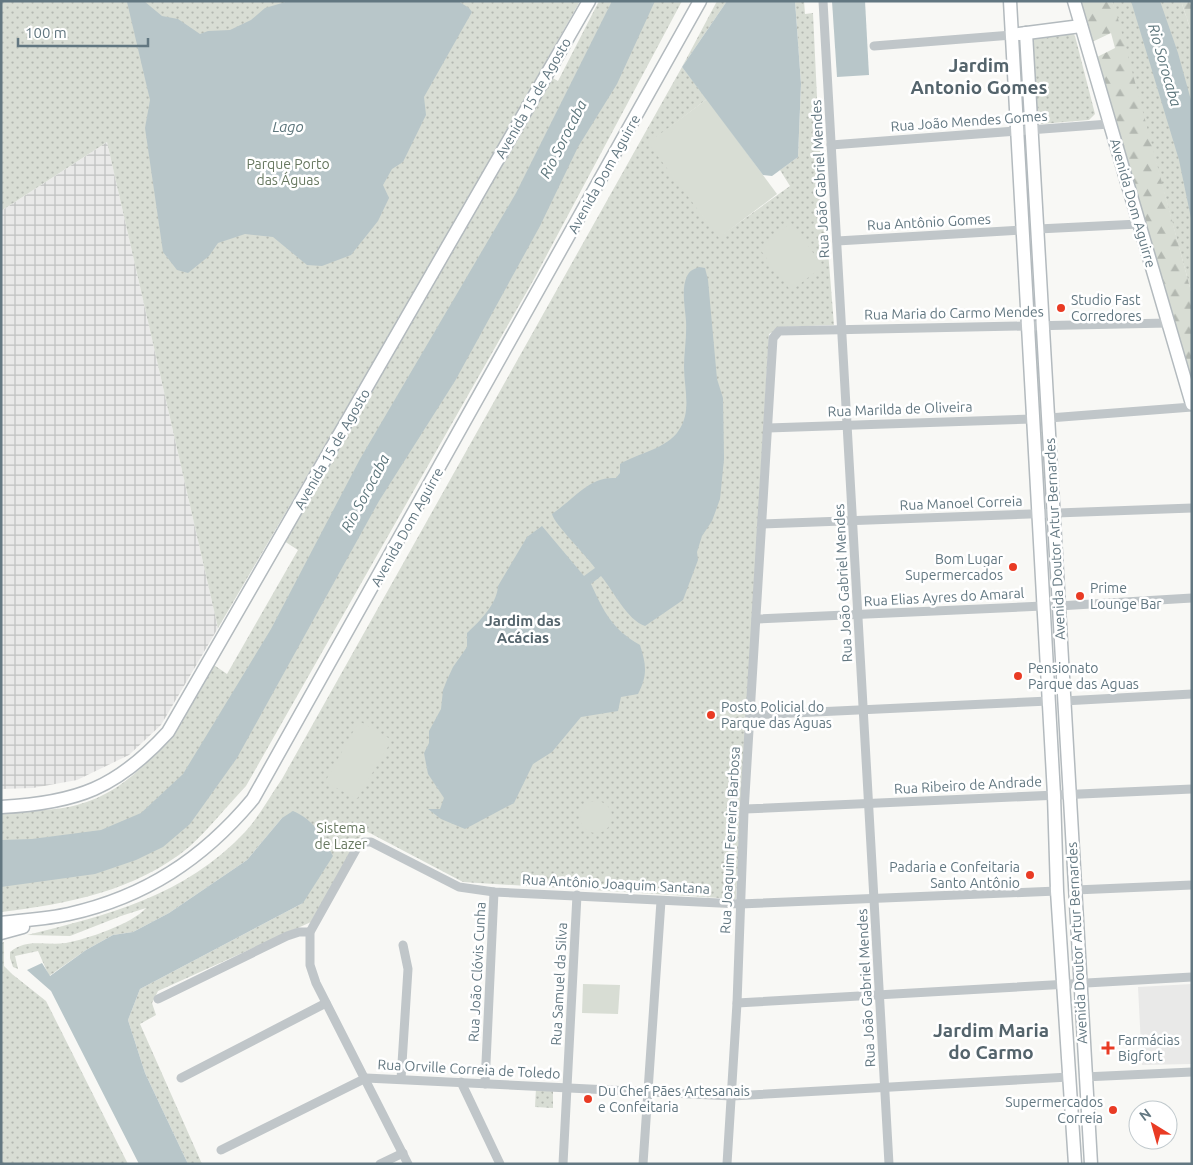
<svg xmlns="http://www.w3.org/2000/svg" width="1193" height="1165" font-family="Ubuntu,sans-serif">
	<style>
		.built { fill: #e9e9e8 }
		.industrial { fill: url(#industrial-grid) }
		.grass { fill: url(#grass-dots) }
		.forest { fill: url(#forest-firs) }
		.garden { fill: #d8ddd4 }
		.water { fill: #b8c6c9 }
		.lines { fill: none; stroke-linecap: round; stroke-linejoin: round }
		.secondary-casing { stroke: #b3babe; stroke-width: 15 }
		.minor { stroke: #c0c6c9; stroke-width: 9 }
		.secondary { stroke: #fff; stroke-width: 12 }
		.poi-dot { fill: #e93b24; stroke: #fff; stroke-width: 2 }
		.labels { text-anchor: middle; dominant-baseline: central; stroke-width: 5; stroke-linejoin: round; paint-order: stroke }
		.street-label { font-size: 14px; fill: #627781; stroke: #fff }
		.park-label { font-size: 14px; fill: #687961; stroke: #fff }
		.poi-label { font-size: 14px; fill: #627781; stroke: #fff; text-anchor: start }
		.water-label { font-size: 15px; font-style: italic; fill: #5d767c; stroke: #fff }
		.neighbourhood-label { font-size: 15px; font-weight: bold; fill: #54646c; stroke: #fff }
		.district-label { font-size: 19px; font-weight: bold; fill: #54646c; stroke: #fff }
	</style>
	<defs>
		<pattern id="industrial-grid" width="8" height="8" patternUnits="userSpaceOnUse" patternTransform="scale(1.25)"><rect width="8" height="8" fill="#e9e9e8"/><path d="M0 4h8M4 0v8" fill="none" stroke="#c0c2c1"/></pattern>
		<pattern id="grass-dots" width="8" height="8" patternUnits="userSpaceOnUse" patternTransform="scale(1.25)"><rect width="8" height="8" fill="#d8ddd4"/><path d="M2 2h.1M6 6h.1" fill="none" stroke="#b3b8b1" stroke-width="1.8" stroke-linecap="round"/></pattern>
		<pattern id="forest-firs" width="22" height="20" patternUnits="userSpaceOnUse" patternTransform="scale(1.25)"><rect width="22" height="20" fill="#d8ddd4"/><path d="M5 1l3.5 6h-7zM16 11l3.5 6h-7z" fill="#b3b8b1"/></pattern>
	</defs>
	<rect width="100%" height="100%" fill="#f8f8f5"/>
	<polygon class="built" points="1192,984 1192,1064 1142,1065 1138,987"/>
	<polygon class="industrial" points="107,142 218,628 161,725 129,755 77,780 33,788 1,789 1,211"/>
	<g class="grass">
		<polygon points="1,1 580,1 448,235 218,628 107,142 1,211"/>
		<path d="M599,1H682L534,279L246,786C227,806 209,829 189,847C136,891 67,904 1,912V812C24,811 56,811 77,805C145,787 180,721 214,665L227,674L298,550L284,541L549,76L558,81Z"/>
		<polygon points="717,1 727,1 682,67"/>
		<path d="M795,1H804L805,14L813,13L819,140L834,325L781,327L769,334L736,899L463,882L364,830L311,922L158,991L152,1003L156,1015L140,1024L202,1164H188L145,1073L128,1020L140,989L303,903L282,818L247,860L169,913L133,932L113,935L86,950L49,976L38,951L15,956L18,969L13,967L10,958V952C27,938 46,946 66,943C87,939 132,924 146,908L121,916L70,936L27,935C108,915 185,896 245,832C259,817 270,796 282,779L682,67L707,99L649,143L719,237L790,186L780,170L798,157L801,84Z"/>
		<polygon points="1112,1 1181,1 1192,34 1192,295"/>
		<polygon points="1071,31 1075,36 1095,114 1089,120 1041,124 1038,120 1032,42 1035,37"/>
		<polygon points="1033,333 1037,336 1045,500 1040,501"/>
		<polygon points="4,942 4,966 12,974 46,1001 128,1164 1,1164 1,943"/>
		<polygon points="536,1088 553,1090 553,1108 535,1107"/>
	</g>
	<g class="forest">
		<polygon points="1081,1 1112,1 1117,15 1192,295 1192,382 1097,57 1115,48 1111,33 1092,42"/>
		<polygon points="1181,1 1192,1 1192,34"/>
	</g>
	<g class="garden">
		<polygon points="707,99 777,194 719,238 648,143"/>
		<polygon points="791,223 823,266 791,291 759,248"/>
		<polygon points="359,721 392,740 357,799 325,782"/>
		<circle cx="596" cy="817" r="16"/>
		<polygon points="583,984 620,985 618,1014 582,1013"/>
	</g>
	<g class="water">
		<polygon points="144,1 162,16 178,19 200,34 208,31 230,30 251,20 265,8 289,1 458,1 469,8 472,12 424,97 426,115 403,162 392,169 383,185 389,198 378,221 351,255 322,266 307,265 273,237 245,234 218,243 209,256 188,273 177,270 163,252 145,128 150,100 127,2"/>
		<polygon points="612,1 655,1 617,84 578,147 540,226 455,381 379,501 237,758 190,824 163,847 136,860 95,874 1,887 1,840 32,839 101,830 141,813 183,774 271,629 360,459 516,193"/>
		<polygon points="727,1 795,1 801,84 798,157 772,176 763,175 682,67"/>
		<polygon points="832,1 865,1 869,75 837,77"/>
		<polygon points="1131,1 1160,1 1178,53 1192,104 1192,223 1179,160"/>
		<path d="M699,267L705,268L708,280L717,379L723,398L724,459L720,499L712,521L702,536L697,552L698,560L683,600L645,626C627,620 613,590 601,576L591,584C604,612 612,629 640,645C646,664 648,675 638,694L621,697L618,711L581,717L552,752L533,764L514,803L465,829L441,819L428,809H440L444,798L428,774L424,753L429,743V731L441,709L443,690L447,680L453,667L467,647V633C480,621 497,604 498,586L527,537L542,526L584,576L595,568C587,556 554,524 552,514C573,500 589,476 616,478L620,473V464C638,453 667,449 679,430C692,411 684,388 684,367C684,352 687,337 686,321C685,307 681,289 687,276C690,270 694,269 699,267Z"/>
		<path d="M293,811C314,820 323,836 333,856L303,903L140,989L128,1020L145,1073L188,1164H139L51,991L27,970L42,963L50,976L86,950L113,935L133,932L169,913L247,860L282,818Z"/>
	</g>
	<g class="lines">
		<g class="secondary-casing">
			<g id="secondary">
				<polyline points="1010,1 1054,795 1057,891 1075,1164"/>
				<polyline points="1074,1 1192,404"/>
				<polyline points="1026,33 1091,1164"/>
				<polyline points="1019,34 1081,26"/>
				<path d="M1,807C77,803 117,788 168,732L589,1"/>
				<path d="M1,923C24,920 47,919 69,914C145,897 203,859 253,799L700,1"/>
				<polyline points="1,933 23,927"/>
			</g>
		</g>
		<g class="minor">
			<polyline points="823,1 889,1164"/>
			<polyline points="874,46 1012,35"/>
			<polyline points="831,145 1109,124"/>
			<polyline points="1038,229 1139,224"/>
			<polyline points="837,241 1022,230"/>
			<polyline points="1049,418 1192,407"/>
			<polyline points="768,428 1033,419"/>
			<polyline points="762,524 1192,508"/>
			<polyline points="1058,606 1192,598"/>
			<polyline points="756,619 1043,606"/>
			<polyline points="1063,701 1192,694"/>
			<polyline points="750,715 1049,701"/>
			<polyline points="745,809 1192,789"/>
			<polyline points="1075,890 1192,885"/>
			<polyline points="158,999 287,936 299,932 310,932"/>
			<polyline points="737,1003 1192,977"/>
			<polyline points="1084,1077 1192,1072"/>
			<polyline points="181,1078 326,1003"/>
			<polyline points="401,1079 408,969 403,945"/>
			<polyline points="461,1082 500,1164"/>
			<polyline points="485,1084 494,892"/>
			<polyline points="221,1150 366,1078 732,1096 1069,1077"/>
			<polyline points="380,1164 403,1153"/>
			<polyline points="408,1164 316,983 310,965 310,932 358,846 364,842 371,842 459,887 494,892 740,904 1057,891"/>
			<polyline points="563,1164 577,895"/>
			<polyline points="643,1164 661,901"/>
			<polyline points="727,1164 737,1003 744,812 773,338 779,331 1168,323"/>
		</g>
		<use href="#secondary" class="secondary"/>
	</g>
	<g class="poi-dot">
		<circle cx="1061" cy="308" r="5"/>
		<circle cx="1013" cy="567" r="5"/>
		<circle cx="1080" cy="596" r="5"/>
		<circle cx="1018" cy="676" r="5"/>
		<circle cx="711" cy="715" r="5"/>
		<circle cx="1030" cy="875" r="5"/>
		<path d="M1105.5 1040.5h5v5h5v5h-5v5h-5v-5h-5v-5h5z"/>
		<circle cx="588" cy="1099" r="5"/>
		<circle cx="1113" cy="1110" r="5"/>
	</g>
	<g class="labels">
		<g class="street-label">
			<text transform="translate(533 98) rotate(-60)">Avenida 15 de Agosto</text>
			<text transform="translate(969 121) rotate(-4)">Rua João Mendes Gomes</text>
			<text transform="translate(604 174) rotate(-61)">Avenida Dom Aguirre</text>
			<text transform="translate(820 179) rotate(-93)">Rua João Gabriel Mendes</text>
			<text transform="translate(1133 203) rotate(74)">Avenida Dom Aguirre</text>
			<text transform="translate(929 222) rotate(-3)">Rua Antônio Gomes</text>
			<text transform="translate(954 313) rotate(-1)">Rua Maria do Carmo Mendes</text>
			<text transform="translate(900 409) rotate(-2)">Rua Marilda de Oliveira</text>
			<text transform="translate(332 449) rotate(-60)">Avenida 15 de Agosto</text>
			<text transform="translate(961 503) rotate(-2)">Rua Manoel Correia</text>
			<text transform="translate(407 527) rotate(-61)">Avenida Dom Aguirre</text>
			<text transform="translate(1055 539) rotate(-93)">Avenida Doutor Artur Bernardes</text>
			<text transform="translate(843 583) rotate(-93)">Rua João Gabriel Mendes</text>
			<text transform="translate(944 597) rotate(-3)">Rua Elias Ayres do Amaral</text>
			<text transform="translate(968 785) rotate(-3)">Rua Ribeiro de Andrade</text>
			<text transform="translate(730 840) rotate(-87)">Rua Joaquim Ferreira Barbosa</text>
			<text transform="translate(616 884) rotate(3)">Rua Antônio Joaquim Santana</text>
			<text transform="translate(1077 943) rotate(-93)">Avenida Doutor Artur Bernardes</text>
			<text transform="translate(477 972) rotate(-87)">Rua João Clóvis Cunha</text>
			<text transform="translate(559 984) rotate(-87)">Rua Samuel da Silva</text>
			<text transform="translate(866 988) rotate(-93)">Rua João Gabriel Mendes</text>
			<text transform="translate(469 1069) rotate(3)">Rua Orville Correia de Toledo</text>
		</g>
		<g class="park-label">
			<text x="288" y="164">Parque Porto<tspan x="288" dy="16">das Águas</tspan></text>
			<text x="341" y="828">Sistema<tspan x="341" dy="16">de Lazer</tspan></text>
		</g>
		<g class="poi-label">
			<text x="1071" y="300">Studio Fast<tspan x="1071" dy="16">Corredores</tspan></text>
			<text x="1003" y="559" text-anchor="end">Bom Lugar<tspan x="1003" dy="16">Supermercados</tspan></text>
			<text x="1090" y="588">Prime<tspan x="1090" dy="16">Lounge Bar</tspan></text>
			<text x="1028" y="668">Pensionato<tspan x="1028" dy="16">Parque das Aguas</tspan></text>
			<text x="721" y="707">Posto Policial do<tspan x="721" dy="16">Parque das Águas</tspan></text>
			<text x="1020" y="867" text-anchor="end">Padaria e Confeitaria<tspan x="1020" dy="16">Santo Antônio</tspan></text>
			<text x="1118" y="1040">Farmácias<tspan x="1118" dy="16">Bigfort</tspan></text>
			<text x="598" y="1091">Du Chef Pães Artesanais<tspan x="598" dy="16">e Confeitaria</tspan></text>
			<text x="1103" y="1102" text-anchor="end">Supermercados<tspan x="1103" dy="16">Correia</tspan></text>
		</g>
		<g class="water-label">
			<text transform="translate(1165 65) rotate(74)">Rio Sorocaba</text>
			<text x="288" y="126">Lago</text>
			<text transform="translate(563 139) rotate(-63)">Rio Sorocaba</text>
			<text transform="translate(365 493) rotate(-62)">Rio Sorocaba</text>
		</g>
		<g class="neighbourhood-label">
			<text x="523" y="620">Jardim das<tspan x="523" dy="17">Acácias</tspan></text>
		</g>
		<g class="district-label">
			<text x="979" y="65">Jardim<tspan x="979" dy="22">Antonio Gomes</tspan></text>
			<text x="991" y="1030">Jardim Maria<tspan x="991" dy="22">do Carmo</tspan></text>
		</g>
	</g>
	<rect width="1193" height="1165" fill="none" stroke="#627781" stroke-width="5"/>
	<g transform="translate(1153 1125) rotate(323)"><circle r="24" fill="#ffffff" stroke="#c0c9cd"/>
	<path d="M0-4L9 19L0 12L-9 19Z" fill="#e93b24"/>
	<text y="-8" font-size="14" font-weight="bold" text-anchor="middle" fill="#627781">N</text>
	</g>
	<path d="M18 38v8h130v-8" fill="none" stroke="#627781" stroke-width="2.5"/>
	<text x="25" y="38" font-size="15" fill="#627781" stroke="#ffffff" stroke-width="4" paint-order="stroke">100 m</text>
</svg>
